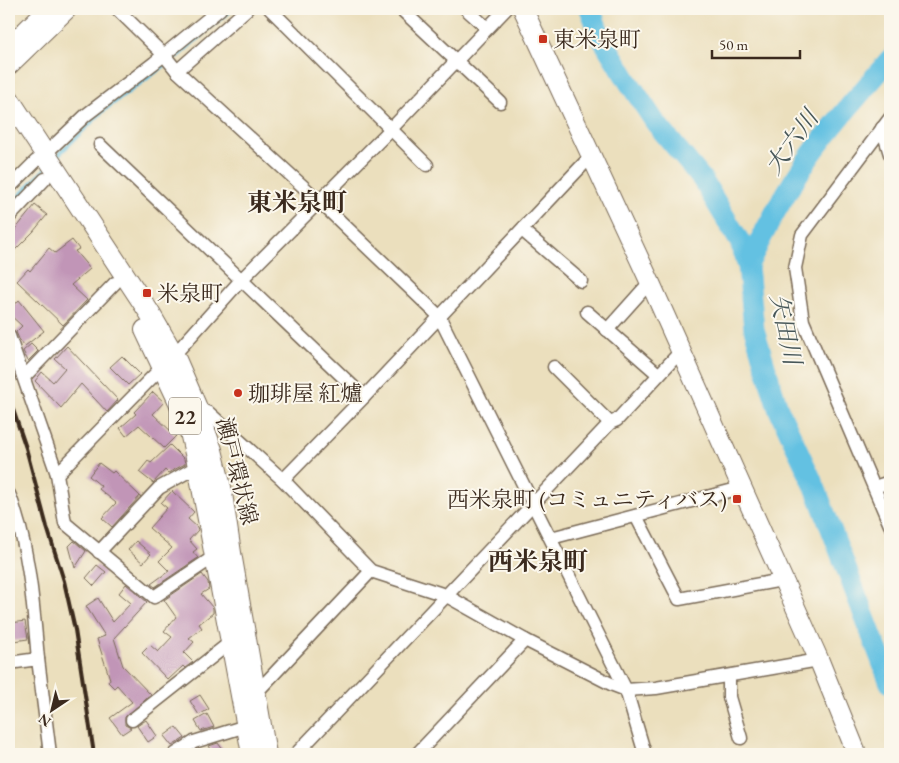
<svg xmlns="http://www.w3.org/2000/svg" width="899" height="763" font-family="'EB Garamond','Noto Serif JP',serif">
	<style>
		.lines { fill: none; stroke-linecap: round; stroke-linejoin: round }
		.stream { stroke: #64c1e2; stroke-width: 4 }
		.river { stroke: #64c1e2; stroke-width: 21 }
		.building { fill: #c195b7 }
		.street-casing { stroke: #796956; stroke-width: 15 }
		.secondary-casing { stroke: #796956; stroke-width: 21 }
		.primary-casing { stroke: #796956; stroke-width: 22 }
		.street { stroke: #fff; stroke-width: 12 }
		.secondary { stroke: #fff; stroke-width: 19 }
		.primary { stroke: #fff; stroke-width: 20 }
		.rail { stroke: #3b2a1e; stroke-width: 4 }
		.poi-dot { fill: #c8321e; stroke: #fbf7ec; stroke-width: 2 }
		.labels { text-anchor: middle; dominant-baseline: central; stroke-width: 4; stroke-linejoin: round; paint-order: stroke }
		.shield { fill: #fbf7ec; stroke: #75685c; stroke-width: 1 }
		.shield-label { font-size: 21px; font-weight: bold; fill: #3b2a1e }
		.poi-label { font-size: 22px; fill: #3b2a1e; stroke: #fbf7ec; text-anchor: start }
		.street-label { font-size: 22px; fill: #3b2a1e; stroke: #fbf7ec }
		.water-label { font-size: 24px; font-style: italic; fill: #475759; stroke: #fbf7ec }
		.quarter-label { font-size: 25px; font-weight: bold; fill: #3b2a1e; stroke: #fbf7ec }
	</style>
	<rect width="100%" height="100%" fill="#fbf7ec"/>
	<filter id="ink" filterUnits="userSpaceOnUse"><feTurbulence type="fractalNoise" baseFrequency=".02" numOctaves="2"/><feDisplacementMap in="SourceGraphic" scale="10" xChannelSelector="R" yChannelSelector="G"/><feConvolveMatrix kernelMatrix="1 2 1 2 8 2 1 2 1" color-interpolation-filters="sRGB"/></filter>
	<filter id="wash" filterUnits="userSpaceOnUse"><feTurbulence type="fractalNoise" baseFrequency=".0096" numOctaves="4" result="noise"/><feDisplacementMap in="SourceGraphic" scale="20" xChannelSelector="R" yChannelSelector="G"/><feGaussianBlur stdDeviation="1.12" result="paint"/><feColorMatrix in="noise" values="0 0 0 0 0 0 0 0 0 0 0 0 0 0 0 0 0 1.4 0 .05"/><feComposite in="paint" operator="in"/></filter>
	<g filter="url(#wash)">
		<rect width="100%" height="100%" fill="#ebdfbd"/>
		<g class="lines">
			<g class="stream">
				<polyline points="55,158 103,111 180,54 208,29 233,9"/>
				<polyline points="9,207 47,167"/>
			</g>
			<g class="river">
				<polyline points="590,9 601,37 628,81 655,122 702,179 740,242 748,266 754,329 778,408 815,487 890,683"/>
				<path d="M748,266C765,228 785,193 808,159C832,124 863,91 890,59"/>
			</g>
		</g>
		<g id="blocks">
			<g class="building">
				<polygon points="35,205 47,215 33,232 9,256 9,226 14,231"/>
				<polygon points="72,240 79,249 75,251 90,269 71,285 87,300 63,325 17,281 28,269 30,271 49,248 55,253"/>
				<polygon points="19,300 44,331 25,346 19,339 16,332 22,326 9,314 9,311"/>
				<polygon points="31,344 38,351 28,361 23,351"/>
				<polygon points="67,346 118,400 107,412 81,384 61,408 35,381 42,372 53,382 65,368 55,359"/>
				<polygon points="122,356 140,374 128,385 110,367"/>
				<polygon points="153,392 164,402 153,414 176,436 164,448 139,425 126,436 120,428 136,414 134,412"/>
				<polygon points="170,445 184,459 185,464 168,473 165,470 153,483 139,472 148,461 151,463"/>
				<polygon points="99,463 112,473 114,471 140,496 112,527 102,518 116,503 99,489 101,486 89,476"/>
				<polygon points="172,491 194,512 188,519 197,527 198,530 189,540 197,549 193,552 198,558 155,587 151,584 169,571 159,561 172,548 149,528 167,508 161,503"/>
				<polygon points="74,541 86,551 75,568 69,546"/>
				<polygon points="136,541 151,554 143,563 128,550"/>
				<polygon points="97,565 106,572 94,586 86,578"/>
				<polygon points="202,574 208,582 209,589 201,594 213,608 213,613 199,624 202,628 189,638 194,642 184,653 193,662 185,668 183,666 168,680 142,653 150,645 158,652 172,637 164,631 176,617 164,600"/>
				<polygon points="126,584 147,602 114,638 123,666 151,695 125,717 125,725 131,728 122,734 110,718 132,702 117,685 114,688 108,682 110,679 97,639 105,636 86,606 98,598 113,622 131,603 119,593"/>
				<polygon points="25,621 28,639 14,641 11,623"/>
				<polygon points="200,695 209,709 199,715 190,701"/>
				<polygon points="207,714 214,727 201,731 195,721"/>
				<polygon points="146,720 157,736 148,742 137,726"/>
				<polygon points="176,727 185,738 172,746 164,736"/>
				<polygon points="218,743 226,754 214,754 209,746"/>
			</g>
		</g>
	</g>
	<g filter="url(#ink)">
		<use href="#blocks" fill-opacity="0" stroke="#796956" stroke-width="1"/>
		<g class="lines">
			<g class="street-casing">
				<g id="street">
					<polyline points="117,9 164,55 177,71 319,201 439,316 626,690 645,754"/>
					<polyline points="270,9 427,165"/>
					<polyline points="401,9 500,102"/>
					<polyline points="466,9 487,28"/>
					<polyline points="177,71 247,9"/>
					<polyline points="890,118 802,235 795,268 803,321 890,525"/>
					<polyline points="882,128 890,154"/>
					<polyline points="100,145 364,397"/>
					<polyline points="45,154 86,115 154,63 220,9"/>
					<polyline points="9,188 36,161"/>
					<polyline points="9,217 45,179"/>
					<polyline points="522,230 581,281"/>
					<polyline points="587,312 658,374"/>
					<polyline points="607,330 650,282"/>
					<polyline points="9,336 57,474"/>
					<polyline points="554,367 610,423"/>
					<polyline points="24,377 115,283"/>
					<polyline points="197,408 209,413 283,480 371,571 445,595 525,640 613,685 626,690 656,688 819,660"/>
					<polyline points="283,480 364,397 591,156"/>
					<polyline points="874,487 890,482"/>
					<path d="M9,494C14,505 16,516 20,528C31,571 34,615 38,659"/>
					<polyline points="636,516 679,599 782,580"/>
					<polyline points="551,538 741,488"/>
					<polyline points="99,552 159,488 198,466"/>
					<polyline points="215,556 154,597 65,523 57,474 174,355 241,280 391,129 506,9"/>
					<polyline points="9,663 38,659 50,754"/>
					<polyline points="729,676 729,697 741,738"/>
					<polyline points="255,694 371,571"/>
					<polyline points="132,720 232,641"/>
					<polyline points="175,754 194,742 246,726"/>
					<path d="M296,754C400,643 506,534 610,423L617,420L680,352"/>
					<polyline points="417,754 525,640"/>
				</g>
			</g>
			<g class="secondary-casing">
				<g id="secondary">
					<polyline points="523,9 650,282 819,660 857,754"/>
					<polyline points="9,47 48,9"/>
					<polyline points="9,65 67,9"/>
				</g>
			</g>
			<g class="primary-casing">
				<g id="primary">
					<polyline points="9,99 149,312 174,355 197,408 212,450 221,487 231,553 266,754"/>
					<polyline points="145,330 179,402 189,428 198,466 252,754"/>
				</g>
			</g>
			<use href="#street" class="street"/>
			<use href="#secondary" class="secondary"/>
			<use href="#primary" class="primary"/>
			<polyline class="rail" points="9,398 26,448 47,527 64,581 75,630 94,754"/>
		</g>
	</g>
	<g class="poi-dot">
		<rect x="538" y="34" width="10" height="10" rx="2.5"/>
		<rect x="142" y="288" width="10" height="10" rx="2.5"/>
		<circle cx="238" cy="393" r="5"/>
		<rect x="732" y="494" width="10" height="10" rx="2.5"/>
	</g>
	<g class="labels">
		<rect class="shield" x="169" y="397.5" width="32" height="37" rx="4"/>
		<g class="shield-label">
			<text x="185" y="416">22</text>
		</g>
		<g class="poi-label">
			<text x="553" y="39">東米泉町</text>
			<text x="157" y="293">米泉町</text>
			<text x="248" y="393">珈琲屋 紅爐</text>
			<text x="727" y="499" text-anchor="end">西米泉町 (コミュニティバス)</text>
		</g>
		<g class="street-label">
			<text transform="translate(237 471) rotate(76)">瀬戸環状線</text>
		</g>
		<g class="water-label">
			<text transform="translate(791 142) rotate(-54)">大六川</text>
			<text transform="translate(786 329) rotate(78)">矢田川</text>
		</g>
		<g class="quarter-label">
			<text x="297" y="202">東米泉町</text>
			<text x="538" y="561">西米泉町</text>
		</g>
	</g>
	<rect width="899" height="763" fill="none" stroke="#fbf7ec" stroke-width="30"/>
	<g transform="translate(52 710) rotate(215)" stroke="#fbf7ec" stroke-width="4" paint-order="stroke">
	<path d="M0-4L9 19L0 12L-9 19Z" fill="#3b2a1e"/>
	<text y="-8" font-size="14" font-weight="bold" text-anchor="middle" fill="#3b2a1e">N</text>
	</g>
	<path d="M712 50v8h88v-8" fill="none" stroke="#3b2a1e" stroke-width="2.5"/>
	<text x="719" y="50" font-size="15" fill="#3b2a1e" stroke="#fbf7ec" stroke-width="4" paint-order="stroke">50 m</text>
</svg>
